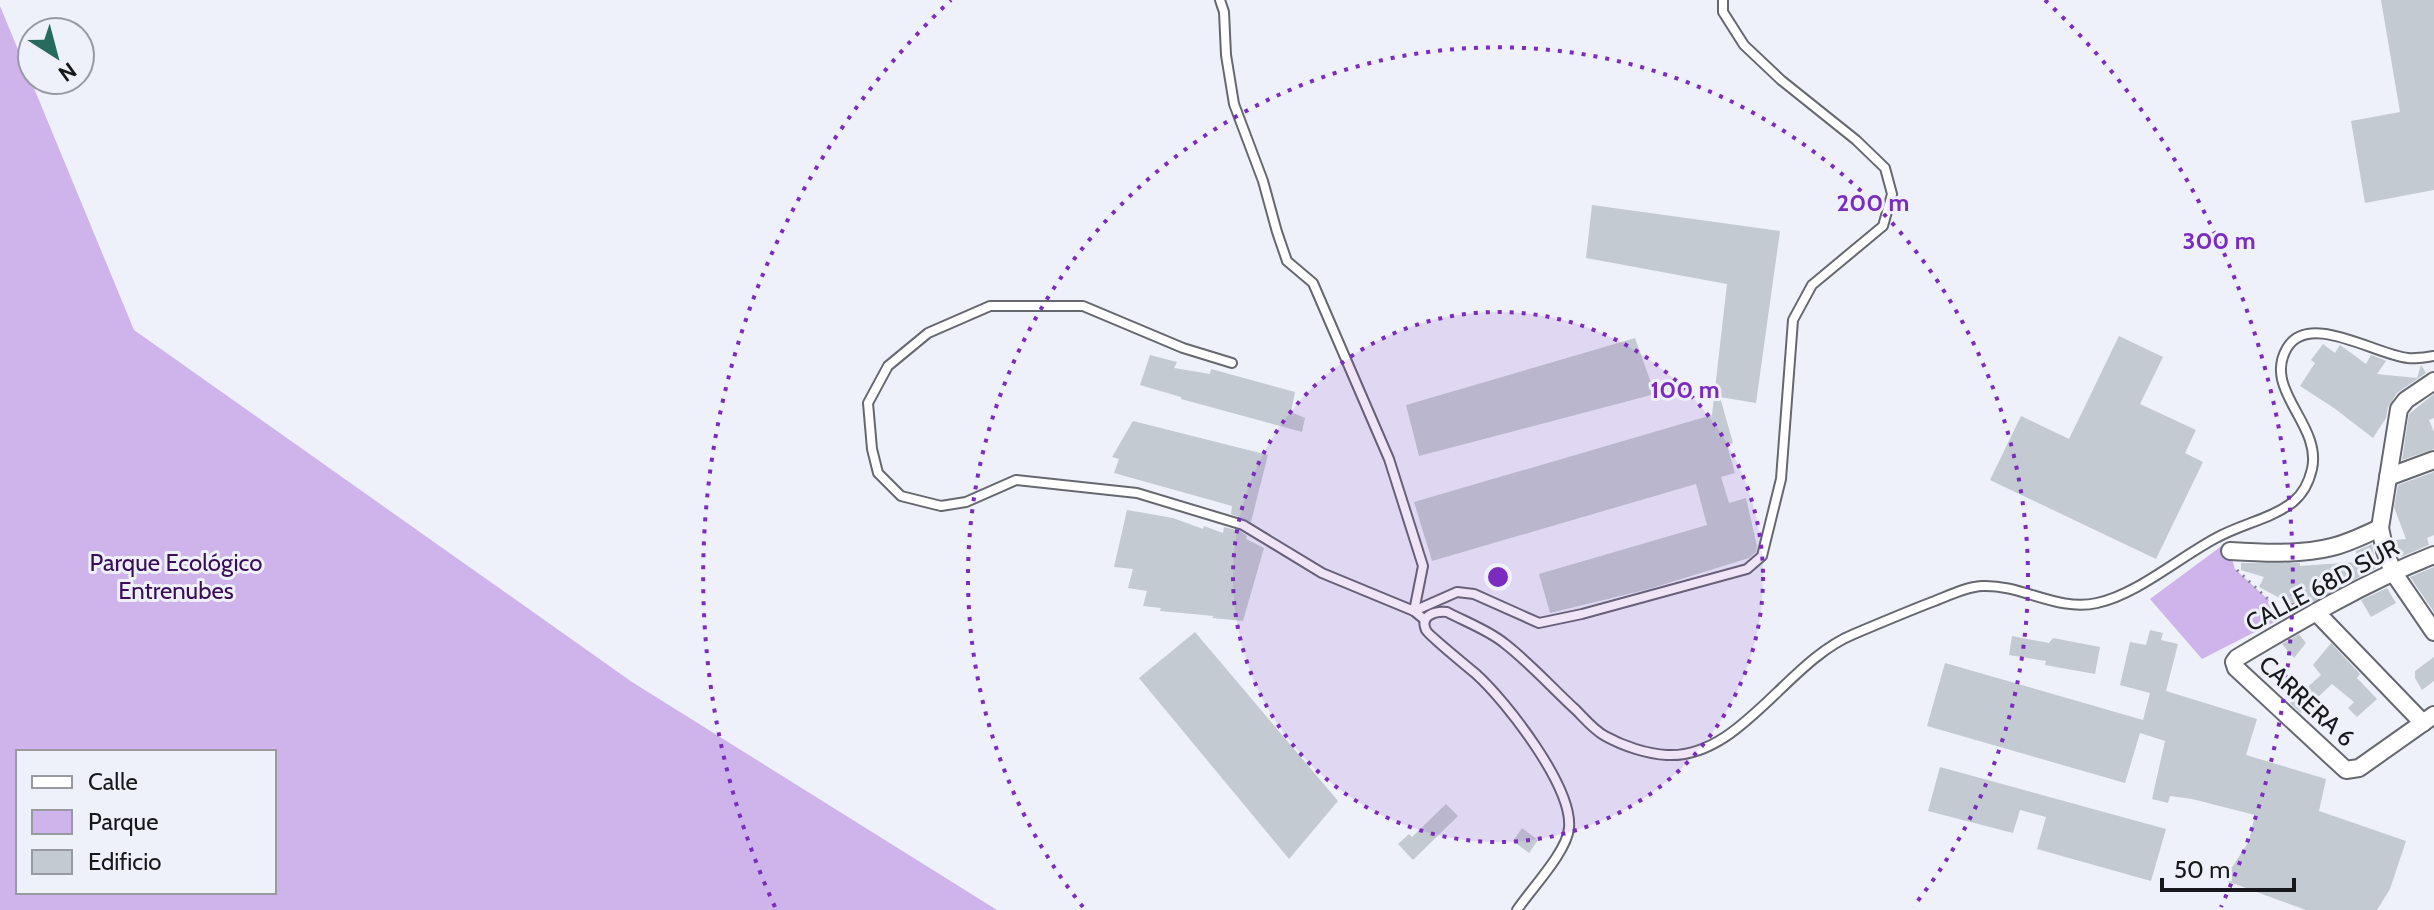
<svg xmlns="http://www.w3.org/2000/svg" width="2434" height="910" font-family="Cabin,sans-serif">
	<style>
		.green { fill: #cfb3eb; fill-rule: evenodd }
		.building { fill: #c3cad1 }
		.lines { fill: none; stroke-linecap: round; stroke-linejoin: round }
		.lane-casing { stroke: #666870; stroke-width: 12 }
		.street-casing { stroke: #666870; stroke-width: 20 }
		.path { stroke: #84868c; stroke-width: 3; stroke-dasharray: 2 6; stroke-linecap: butt }
		.lane { stroke: #fff; stroke-width: 8 }
		.street { stroke: #fff; stroke-width: 16 }
		.ring { fill: none; stroke: #7b2cbf; stroke-width: 4; stroke-dasharray: 4 8 }
		.labels { text-anchor: middle; dominant-baseline: central; stroke-width: 6; stroke-linejoin: round; paint-order: stroke }
		.park-label { font-size: 24px; fill: #3a0d58; stroke: #eef1fa }
		.street-label { font-size: 24px; fill: #17181b; stroke: #eef1fa }
		.centre { fill: #7b2cbf; stroke: #eef1fa; stroke-width: 4 }
		.ring-label { font-size: 24px; text-anchor: middle; font-weight: bold; fill: #7b2cbf; stroke: #eef1fa; stroke-width: 6; stroke-linejoin: round; paint-order: stroke }
	</style>
	<rect width="100%" height="100%" fill="#eef1fa"/>
	<g class="green">
		<path d="M0,6L134,330L632,682L997,910H0ZM18,752H274V892H18Z"/>
		<polygon points="2227,542 2235,569 2286,616 2202,659 2150,599"/>
	</g>
	<g class="building">
		<polygon points="2381,0 2434,0 2434,190 2365,203 2351,121 2400,112"/>
		<polygon points="1592,205 1780,231 1756,403 1720,397 1733,443 1727,445 1735,473 1721,477 1729,503 1746,498 1757,546 1756,552 1749,558 1649,589 1550,613 1539,574 1707,525 1696,484 1432,561 1414,502 1712,415 1727,284 1586,258"/>
		<polygon points="2119,336 2163,357 2140,404 2196,430 2185,453 2203,462 2156,559 1990,480 2021,416 2069,439"/>
		<polygon points="1635,338 1655,394 1419,456 1406,405"/>
		<polygon points="2323,344 2335,353 2340,345 2366,364 2371,355 2382,359 2386,361 2377,374 2417,378 2421,365 2426,373 2397,393 2388,407 2386,418 2373,438 2334,408 2300,386 2315,363 2311,360"/>
		<polygon points="1150,355 1177,362 1174,368 1210,374 1211,369 1295,392 1291,412 1305,418 1302,432 1181,399 1181,397 1140,385"/>
		<polygon points="2434,394 2434,418 2429,420 2434,432 2434,449 2402,460 2409,414"/>
		<polygon points="1133,421 1268,455 1251,522 1231,514 1232,506 1114,473 1119,459 1112,457"/>
		<polygon points="2434,472 2434,535 2427,538 2429,545 2401,557 2394,540 2406,539 2394,507 2398,485"/>
		<polygon points="1127,510 1173,518 1203,529 1204,526 1223,533 1224,527 1240,531 1247,536 1246,539 1264,548 1243,621 1212,618 1214,616 1160,611 1161,608 1143,606 1147,591 1128,588 1133,569 1114,567"/>
		<polygon points="2372,544 2376,568 2300,609 2259,587 2264,577 2241,570 2241,563 2300,563 2300,566 2356,562 2356,551"/>
		<polygon points="2434,567 2434,612 2410,577"/>
		<polygon points="2387,588 2396,603 2371,617 2361,600"/>
		<polygon points="2150,630 2163,633 2161,640 2178,644 2166,691 2257,719 2246,755 2326,779 2319,811 2406,841 2390,889 2377,910 2306,910 2224,880 2249,841 2255,815 2192,799 2170,796 2168,803 2152,799 2165,741 2140,733 2125,783 1927,726 1945,663 2143,720 2150,693 2120,685 2130,642 2146,645"/>
		<polygon points="1195,632 1338,801 1289,859 1139,678"/>
		<polygon points="2299,634 2306,643 2294,658 2282,644"/>
		<polygon points="2012,636 2049,643 2053,638 2100,647 2095,674 2045,665 2046,661 2009,655"/>
		<polygon points="2331,643 2360,674 2357,678 2377,699 2357,717 2348,708 2354,702 2332,684 2301,713 2290,703 2321,675 2313,665"/>
		<polygon points="2434,657 2434,681 2422,690 2415,678 2415,671"/>
		<polygon points="1940,767 2166,829 2151,881 2037,849 2046,817 2020,810 2013,833 1928,811"/>
		<polygon points="1446,804 1458,816 1413,860 1398,844 1409,834 1412,837"/>
		<polygon points="1522,828 1538,840 1529,853 1513,841"/>
	</g>
	<g class="lines">
		<g class="lane-casing">
			<g id="lane">
				<polyline points="1220,0 1224,12 1226,55 1234,104 1263,181 1277,232 1287,261 1313,283 1389,459 1423,566 1414,611"/>
				<polyline points="1232,363 1183,348 1083,306 990,306 928,333 888,366 868,403 872,449 878,473 901,496 941,506 966,502 1016,480 1137,493 1243,525 1322,573 1414,611 1425,620"/>
				<polyline points="1414,611 1457,592 1474,594 1539,623 1582,614 1747,569 1762,556 1781,479 1793,320 1812,285 1883,226 1892,194 1885,168 1856,140 1781,80 1744,45 1723,12 1723,0"/>
				<path d="M1517,910C1531,889 1567,852 1569,828C1573,787 1506,701 1476,674C1468,667 1428,635 1426,630C1419,615 1436,611 1447,612C1466,622 1488,630 1504,643C1530,663 1552,688 1576,710C1585,719 1594,730 1605,736C1623,746 1647,754 1667,755C1740,759 1787,661 1854,634C1880,623 1906,612 1932,602C1948,596 1965,587 1982,586C2021,584 2057,612 2097,603C2136,595 2180,557 2216,538C2241,524 2271,519 2293,502C2304,493 2309,482 2312,469C2322,424 2262,390 2287,348C2309,311 2376,355 2408,358C2416,359 2426,357 2434,356"/>
			</g>
		</g>
		<g class="street-casing">
			<g id="street">
				<polyline points="2434,381 2406,400 2399,409 2380,528 2385,551 2393,572 2434,632"/>
				<polyline points="2388,477 2434,460"/>
				<path d="M2230,551C2262,553 2301,555 2332,547C2349,543 2364,535 2380,528"/>
				<path d="M2434,555C2365,582 2301,620 2237,658L2234,662L2236,668L2346,770L2359,768L2434,715"/>
				<polyline points="2316,612 2423,723"/>
			</g>
		</g>
		<polyline class="path" points="2237,570 2284,614"/>
		<use href="#lane" class="lane"/>
		<use href="#street" class="street"/>
	</g>
	<circle cx="1498" cy="577" r="265" fill="#7b2cbf" fill-opacity=".12"/>
	<g class="ring">
		<circle cx="1498" cy="577" r="265"/>
		<path d="M1083 907A530 530 0 1 1 1913 907"/>
		<path d="M775 907A795 795 0 0 1 951 0M2045 0A795 795 0 0 1 2221 907"/>
	</g>
	<g class="labels">
		<g class="park-label">
			<text x="176" y="562">Parque Ecológico<tspan x="176" dy="28">Entrenubes</tspan></text>
		</g>
		<g class="street-label">
			<text transform="translate(2322 585) rotate(-28)">CALLE 68D SUR</text>
			<text transform="translate(2307 701) rotate(43)">CARRERA 6</text>
		</g>
	</g>
	<circle cx="1498" cy="577" r="12" class="centre"/>
	<g class="ring-label">
		<text x="1873" y="211">200 m</text>
		<text x="2219" y="249">300 m</text>
		<text x="1685" y="398">100 m</text>
	</g>
	<rect x="16" y="750" width="260" height="144" fill="#eef1fa" stroke="#989aa1" stroke-width="2"/>
	<rect x="32" y="776" width="40" height="12" fill="#ffffff" stroke="#989aa1" stroke-width="2"/>
	<text x="88" y="790" font-size="24" fill="#17181b">Calle</text>
	<rect x="32" y="810" width="40" height="24" fill="#cfb3eb" stroke="#989aa1" stroke-width="2"/>
	<text x="88" y="830" font-size="24" fill="#17181b">Parque</text>
	<rect x="32" y="850" width="40" height="24" fill="#c3cad1" stroke="#989aa1" stroke-width="2"/>
	<text x="88" y="870" font-size="24" fill="#17181b">Edificio</text>
	<g transform="translate(56 56) rotate(144)"><circle r="38" fill="#eef1fa" stroke="#989aa1" stroke-width="2"/>
	<path d="M0-6L14 30L0 20L-14 30Z" fill="#266b5e"/>
	<text y="-12" font-size="22" font-weight="bold" text-anchor="middle" fill="#17181b">N</text>
	</g>
	<path d="M2162 878v12h132v-12" fill="none" stroke="#17181b" stroke-width="4"/>
	<text x="2174" y="878" font-size="24" fill="#17181b" stroke="#eef1fa" stroke-width="6" paint-order="stroke">50 m</text>
</svg>
